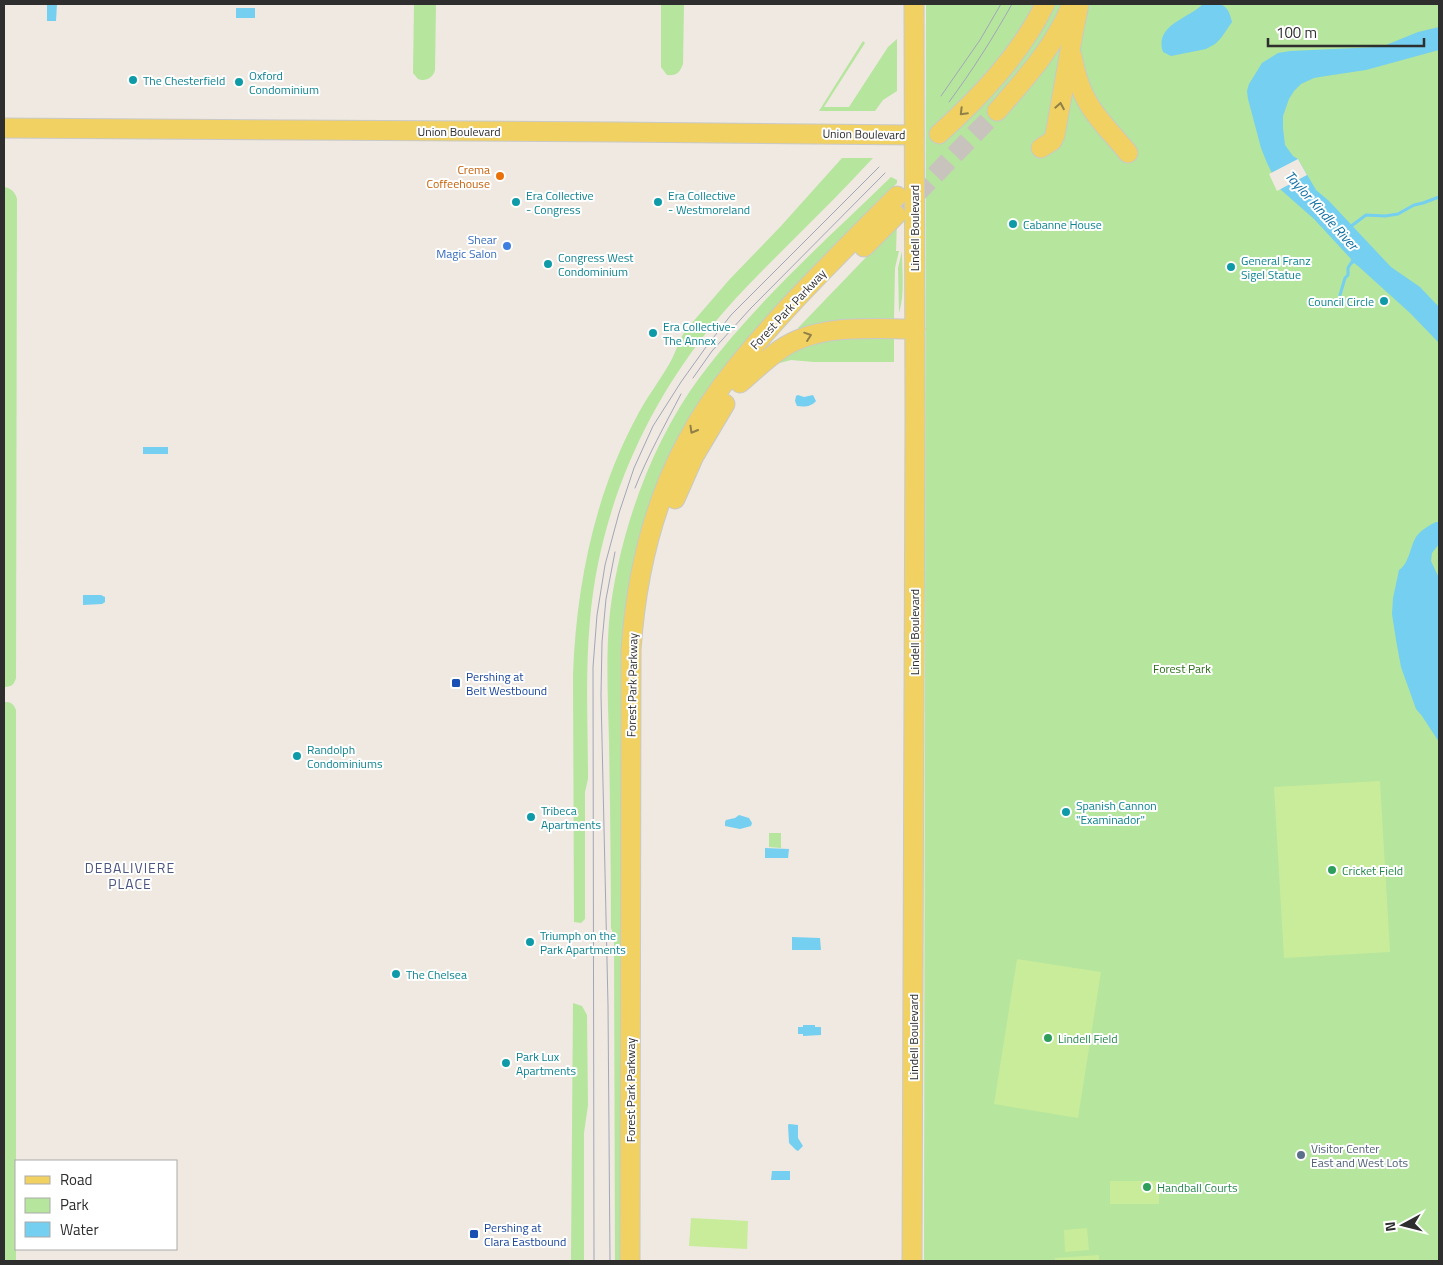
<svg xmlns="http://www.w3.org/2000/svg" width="1443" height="1265" font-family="'Titillium Web',sans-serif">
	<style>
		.green { fill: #b6e59e }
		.pitch { fill: #c9ec9a }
		.water { fill: #75cff0 }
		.pier { fill: #efe9e1 }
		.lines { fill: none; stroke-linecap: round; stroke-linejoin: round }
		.stream { stroke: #75cff0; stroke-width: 3 }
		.major-tunnel { stroke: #c8c4bd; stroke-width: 19; stroke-dasharray: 19 9; stroke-linecap: butt }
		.major-casing { stroke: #c9c9c9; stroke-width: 21 }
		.major { stroke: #f2d163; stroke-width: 19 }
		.tram { stroke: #a3a6b8; stroke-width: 1 }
		.oneway { stroke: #908048 }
		.culture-dot { fill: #0f9aa8; stroke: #fff; stroke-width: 2 }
		.food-dot { fill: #e8710a; stroke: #fff; stroke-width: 2 }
		.shop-dot { fill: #3f7fe0; stroke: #fff; stroke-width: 2 }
		.transit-dot { fill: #1a4fb4; stroke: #fff; stroke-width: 2 }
		.leisure-dot { fill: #2e9e5b; stroke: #fff; stroke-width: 2 }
		.service-dot { fill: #5c6f8a; stroke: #fff; stroke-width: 2 }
		.labels { text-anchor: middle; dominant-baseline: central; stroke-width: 4; stroke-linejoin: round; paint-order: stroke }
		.culture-label { font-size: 12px; fill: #0d838f; stroke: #fff; text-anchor: start }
		.street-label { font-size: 12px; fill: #2e2e2e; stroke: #fff }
		.food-label { font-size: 12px; fill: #c56008; stroke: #fff; text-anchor: end }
		.shop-label { font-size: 12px; fill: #366cbe; stroke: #fff; text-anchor: end }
		.park-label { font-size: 12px; fill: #2c6e1b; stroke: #fff }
		.transit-label { font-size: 12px; fill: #164399; stroke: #fff; text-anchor: start }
		.leisure-label { font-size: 12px; fill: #27864d; stroke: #fff; text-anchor: start }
		.service-label { font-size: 12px; fill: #4e5e75; stroke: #fff; text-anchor: start }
		.water-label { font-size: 14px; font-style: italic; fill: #0d6fa3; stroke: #fff }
		.neighbourhood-label { font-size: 14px; letter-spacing: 1px; fill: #4d5680; stroke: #fff }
	</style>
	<rect width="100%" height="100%" fill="#efe9e1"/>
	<g class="green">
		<path d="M414,4H436L435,70C433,78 425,82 418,79L413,73Z"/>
		<path d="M661,4H684L683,64C680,72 677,76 667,75L661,67Z"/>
		<polygon points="926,4 1439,4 1439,1261 924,1261"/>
		<polygon points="897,39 897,91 883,100 875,111 819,111 863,41 865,43 824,107 849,107 888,47"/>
		<path d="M842,158H873C849,184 824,209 799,234C767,266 734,298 706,333C641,416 599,515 590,620C585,673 588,727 588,779L585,792V919L581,923L574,922L573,675C576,588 594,496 636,418C645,400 658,383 668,366C675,355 678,342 685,331L729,280L781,226Z"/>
		<path d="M891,177L897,180V183L775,308L733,356L648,513L636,552L629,584L622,659L621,1261H615L614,936L611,928C611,866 610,804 609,741C608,702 606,661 609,622C617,539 650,444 700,377C755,303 825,241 891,177Z"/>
		<path d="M4,187C11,188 15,192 17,199L16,678C14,685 11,687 4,687Z"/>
		<polygon points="897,221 896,251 899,251 895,268 894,319 890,321 800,332 798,328 874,249"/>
		<path d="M902,251C902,271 905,294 899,313L898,268Z"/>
		<polygon points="894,337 894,362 814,362 791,360 776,364 784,354 826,338"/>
		<path d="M4,702C11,702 13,703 16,710V1261H4Z"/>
		<polygon points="769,833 781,833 781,848 769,847"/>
		<polygon points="573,1003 582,1006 587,1015 588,1105 584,1133 584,1261 571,1261"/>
	</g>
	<g class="pitch">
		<polygon points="1380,781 1390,952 1284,958 1274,787"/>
		<polygon points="1017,959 1101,972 1078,1118 994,1104"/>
		<rect x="1110" y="1181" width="49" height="23"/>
		<polygon points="691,1218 748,1221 747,1249 689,1246"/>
		<polygon points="1087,1228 1089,1250 1065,1252 1064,1230"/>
		<polygon points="1099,1255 1099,1261 1055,1261 1055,1258"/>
	</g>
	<g class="water">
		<polygon points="47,4 57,4 56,21 47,21"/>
		<path d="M1203,4C1220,2 1228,3 1232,22L1221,38L1215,44L1206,49L1171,56L1163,52C1154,25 1188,19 1203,4Z"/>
		<rect x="236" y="8" width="19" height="10"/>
		<polygon points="1439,27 1439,50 1366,70 1326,76 1314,78 1301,84 1294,91 1289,99 1283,116 1283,128 1285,145 1293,156 1298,159 1316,190 1329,201 1391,267 1420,287 1439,307 1439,343 1410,313 1358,266 1354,263 1350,266 1351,259 1314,219 1280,189 1267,163 1261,148 1248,99 1247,91 1249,84 1262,63 1278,53 1290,51 1377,47 1386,45 1418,32"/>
		<path d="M798,395L804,397L813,395L816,401C811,407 804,407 797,406L795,401L796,396Z"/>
		<rect x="143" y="447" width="25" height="7"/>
		<path d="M1436,522H1439V544L1432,553L1431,561L1439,578V742L1422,716L1416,709L1401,667L1396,640L1392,614L1393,598L1399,570C1409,564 1410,547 1416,537C1421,530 1428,526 1436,522Z"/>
		<polygon points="83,595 101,595 105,597 105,602 102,604 83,605"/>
		<polygon points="739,815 749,818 752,823 751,826 740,829 725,826 725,822 726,820 735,818"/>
		<polygon points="765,848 789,849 788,858 765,858"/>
		<polygon points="792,937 820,938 821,950 792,950"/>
		<polygon points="803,1025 815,1025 815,1027 821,1027 821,1035 803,1036 803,1034 798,1034 798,1027 803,1027"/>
		<polygon points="789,1124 798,1125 798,1138 803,1146 798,1151 796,1150 789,1143 788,1125"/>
		<polygon points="772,1171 790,1171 790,1180 771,1180"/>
	</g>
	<polygon class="pier" points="1298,159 1307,175 1277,191 1269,174"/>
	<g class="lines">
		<g class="stream">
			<polyline points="1350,227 1366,215 1385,216 1398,214 1414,205 1423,203 1439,197"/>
			<polyline points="1340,295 1345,278 1348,275 1348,268 1351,263"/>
		</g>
		<polyline class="major-tunnel" points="896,215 997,111"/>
		<g class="major-casing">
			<g id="major">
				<path d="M1072,56C1075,72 1079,87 1087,101C1097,120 1115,136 1128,153"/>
				<path d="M997,111C1025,79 1055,46 1071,6"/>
				<polyline points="4,128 617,132 914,135"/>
				<path d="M939,134C980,97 1021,54 1045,4"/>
				<polyline points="1041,148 1052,141 1055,135 1073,34 1079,4"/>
				<polyline points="864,247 896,215"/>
				<path d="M740,383C753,372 766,359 781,349C818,323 872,329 915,329"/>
				<polyline points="675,499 694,456 725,404"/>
				<path d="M630,1261L631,650C636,577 652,507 686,443C714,389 755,343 796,299C829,264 863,230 897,196"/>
				<polyline points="912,1261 915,422 914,4"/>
			</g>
		</g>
		<use href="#major" class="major"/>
		<g class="tram">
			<polyline points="941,96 980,40 1001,4"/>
			<path d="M949,102C972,71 993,38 1012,4"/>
			<polyline points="693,378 712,351 751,308 885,173"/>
			<path d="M635,488C648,455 665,425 681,394"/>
			<polyline points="594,1261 593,667 597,615 605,565 619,513 634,468 653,426 681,382 706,347 731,315 879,167"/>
			<polyline points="610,1261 608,1005 601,695 602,642 606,599 615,552"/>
		</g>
	</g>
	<defs><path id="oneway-chevron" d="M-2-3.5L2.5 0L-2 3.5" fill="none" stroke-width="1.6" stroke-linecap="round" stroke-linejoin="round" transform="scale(1.25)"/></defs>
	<g class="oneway">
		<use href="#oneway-chevron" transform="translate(1060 106) rotate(-80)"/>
		<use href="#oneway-chevron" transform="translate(963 112) rotate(135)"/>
		<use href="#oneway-chevron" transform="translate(808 336) rotate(-19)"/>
		<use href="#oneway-chevron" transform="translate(693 430) rotate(120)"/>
	</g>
	<g class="culture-dot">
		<circle cx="133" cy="80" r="5"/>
		<circle cx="239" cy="82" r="5"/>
		<circle cx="516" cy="202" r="5"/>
		<circle cx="658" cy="202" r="5"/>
		<circle cx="1013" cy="224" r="5"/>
		<circle cx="548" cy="264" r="5"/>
		<circle cx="1231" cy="267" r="5"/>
		<circle cx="1384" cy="301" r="5"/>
		<circle cx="653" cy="333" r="5"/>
		<circle cx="297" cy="756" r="5"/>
		<circle cx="1066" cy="812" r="5"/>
		<circle cx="531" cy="817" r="5"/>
		<circle cx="530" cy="942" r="5"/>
		<circle cx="396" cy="974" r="5"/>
		<circle cx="506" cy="1063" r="5"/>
	</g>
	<circle class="food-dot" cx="500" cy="176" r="5"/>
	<circle class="shop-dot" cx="507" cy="246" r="5"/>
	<g class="transit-dot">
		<rect x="451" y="678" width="10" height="10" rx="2.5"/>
		<rect x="469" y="1229" width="10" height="10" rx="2.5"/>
	</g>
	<g class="leisure-dot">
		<circle cx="1332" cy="870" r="5"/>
		<circle cx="1048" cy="1038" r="5"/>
		<circle cx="1147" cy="1187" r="5"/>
	</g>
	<circle class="service-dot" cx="1301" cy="1155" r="5"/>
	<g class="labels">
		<g class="culture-label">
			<text x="249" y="75">Oxford<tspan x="249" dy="14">Condominium</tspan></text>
			<text x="143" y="80">The Chesterfield</text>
			<text x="526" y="195">Era Collective<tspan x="526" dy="14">- Congress</tspan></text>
			<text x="668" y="195">Era Collective<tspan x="668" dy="14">- Westmoreland</tspan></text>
			<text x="1023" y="224">Cabanne House</text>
			<text x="558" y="257">Congress West<tspan x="558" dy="14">Condominium</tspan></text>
			<text x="1241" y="260">General Franz<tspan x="1241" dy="14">Sigel Statue</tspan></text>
			<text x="1374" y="301" text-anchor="end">Council Circle</text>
			<text x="663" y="326">Era Collective-<tspan x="663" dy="14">The Annex</tspan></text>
			<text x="307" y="749">Randolph<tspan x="307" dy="14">Condominiums</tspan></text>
			<text x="1076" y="805">Spanish Cannon<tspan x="1076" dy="14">"Examinador"</tspan></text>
			<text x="541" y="810">Tribeca<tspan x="541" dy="14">Apartments</tspan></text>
			<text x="540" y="935">Triumph on the<tspan x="540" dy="14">Park Apartments</tspan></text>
			<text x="406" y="974">The Chelsea</text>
			<text x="516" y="1056">Park Lux<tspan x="516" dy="14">Apartments</tspan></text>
		</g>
		<g class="street-label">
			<text x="459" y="131">Union Boulevard</text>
			<text transform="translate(864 134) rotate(1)">Union Boulevard</text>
			<text transform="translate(914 228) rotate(-90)">Lindell Boulevard</text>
			<text transform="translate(788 309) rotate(-47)">Forest Park Parkway</text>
			<text transform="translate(914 632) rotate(-90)">Lindell Boulevard</text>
			<text transform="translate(632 685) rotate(-89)">Forest Park Parkway</text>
			<text transform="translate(913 1037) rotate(-90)">Lindell Boulevard</text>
			<text transform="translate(630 1090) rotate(-90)">Forest Park Parkway</text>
		</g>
		<g class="food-label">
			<text x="490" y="169">Crema<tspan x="490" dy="14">Coffeehouse</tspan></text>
		</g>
		<g class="shop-label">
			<text x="497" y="239">Shear<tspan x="497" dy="14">Magic Salon</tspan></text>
		</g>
		<g class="park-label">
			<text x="1182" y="668">Forest Park</text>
		</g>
		<g class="transit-label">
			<text x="466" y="676">Pershing at<tspan x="466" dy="14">Belt Westbound</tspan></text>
			<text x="484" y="1227">Pershing at<tspan x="484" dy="14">Clara Eastbound</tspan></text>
		</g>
		<g class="leisure-label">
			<text x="1342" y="870">Cricket Field</text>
			<text x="1058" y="1038">Lindell Field</text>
			<text x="1157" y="1187">Handball Courts</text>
		</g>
		<g class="service-label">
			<text x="1311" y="1148">Visitor Center<tspan x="1311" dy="14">East and West Lots</tspan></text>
		</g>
		<g class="water-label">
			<text transform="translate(1322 210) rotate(48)">Taylor Kindle River</text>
		</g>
		<g class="neighbourhood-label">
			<text x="130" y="867">DEBALIVIERE<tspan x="130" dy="16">PLACE</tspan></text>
		</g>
	</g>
	<rect width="1443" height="1265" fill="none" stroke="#2e2e2e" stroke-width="10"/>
	<rect x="15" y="1160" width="162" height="90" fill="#ffffff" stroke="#ababab"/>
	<rect x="25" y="1176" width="25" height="8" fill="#f2d163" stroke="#ababab"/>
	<text x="60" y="1185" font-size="15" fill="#2e2e2e">Road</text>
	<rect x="25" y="1198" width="25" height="15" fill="#b6e59e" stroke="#ababab"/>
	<text x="60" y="1210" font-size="15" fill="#2e2e2e">Park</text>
	<rect x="25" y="1222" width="25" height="15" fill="#75cff0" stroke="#ababab"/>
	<text x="60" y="1235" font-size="15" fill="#2e2e2e">Water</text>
	<g transform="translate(1403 1225) rotate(263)" stroke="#ffffff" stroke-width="4" paint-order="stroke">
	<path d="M0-4L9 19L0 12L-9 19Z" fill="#2e2e2e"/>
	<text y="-8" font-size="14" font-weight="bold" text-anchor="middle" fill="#2e2e2e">N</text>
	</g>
	<path d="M1268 38v8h156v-8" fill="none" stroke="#2e2e2e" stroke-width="2.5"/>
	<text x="1276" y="38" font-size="15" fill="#2e2e2e" stroke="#ffffff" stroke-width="4" paint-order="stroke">100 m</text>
</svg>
